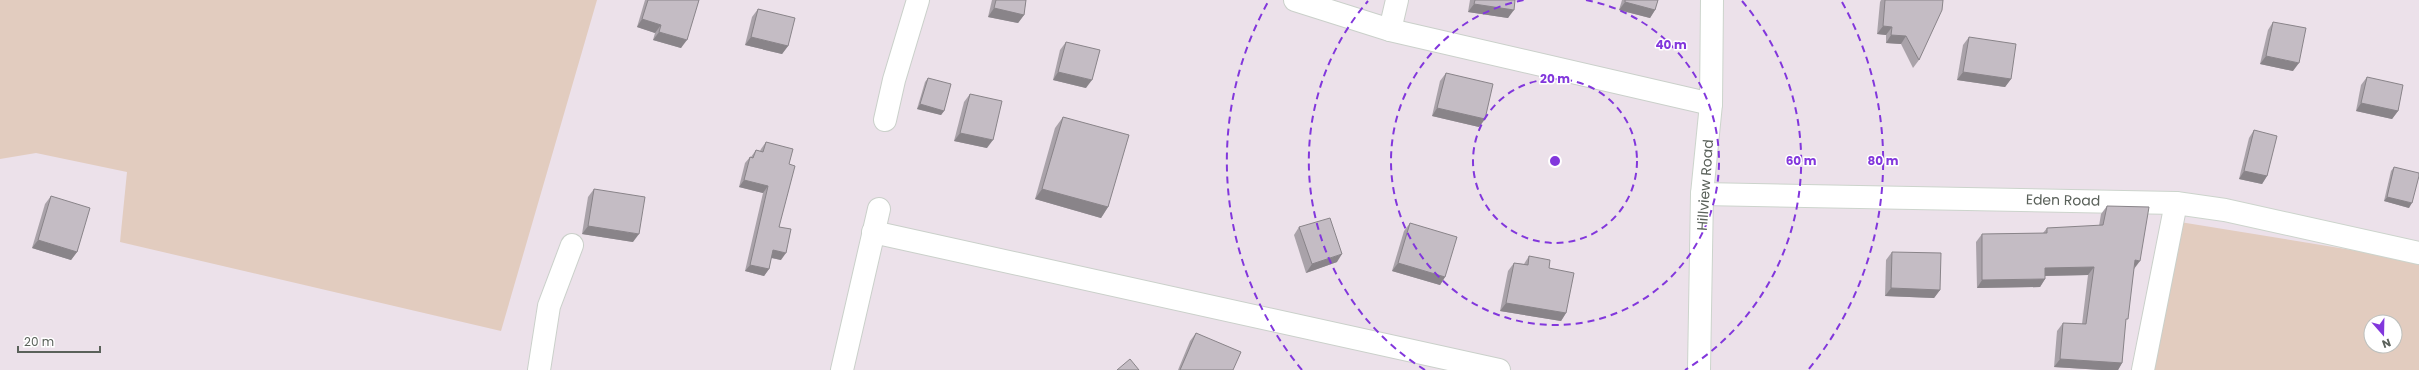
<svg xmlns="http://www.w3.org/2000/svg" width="2419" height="370" font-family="Poppins,sans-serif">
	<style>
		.green { fill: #e2ccbf; fill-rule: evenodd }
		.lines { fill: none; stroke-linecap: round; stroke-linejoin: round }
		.street-casing { stroke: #cad0ca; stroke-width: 24 }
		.secondary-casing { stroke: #ccd4cc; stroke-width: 24 }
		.street { stroke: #fff; stroke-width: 22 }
		.secondary { stroke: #fff; stroke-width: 22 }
		.wall { fill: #a9a2a9 }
		.shaded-wall { fill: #898489 }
		.building { fill: #c4bcc4; stroke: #898489 }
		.ring { fill: none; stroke: #8237dc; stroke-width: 2; stroke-dasharray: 7 5 }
		.labels { text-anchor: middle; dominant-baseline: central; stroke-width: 3; stroke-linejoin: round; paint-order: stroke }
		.street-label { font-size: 14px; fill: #5a615a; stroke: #fff }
		.centre { fill: #8237dc; stroke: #fff; stroke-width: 2 }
		.ring-label { font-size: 12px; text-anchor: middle; font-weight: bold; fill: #8237dc; stroke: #fff; stroke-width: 3; stroke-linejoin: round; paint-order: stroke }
	</style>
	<rect width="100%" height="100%" fill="#ece1ea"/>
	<g class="green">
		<polygon points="0,0 597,0 501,331 120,242 127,172 36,153 0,159"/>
		<path d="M2180,222L2419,261V370H2151ZM2371,322H2395V346H2371Z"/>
	</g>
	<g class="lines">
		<g class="street-casing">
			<g id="street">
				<polyline points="1295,0 1390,30 1711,104"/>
				<polyline points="1390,30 1397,0"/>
				<polyline points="885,120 894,80 918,0"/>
				<polyline points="873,232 1499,370"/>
				<polyline points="539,370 549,306 572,245"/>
				<polyline points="842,370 879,209"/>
				<polyline points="2143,370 2176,203"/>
			</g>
		</g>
		<g class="secondary-casing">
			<g id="secondary">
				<polyline points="1702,194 2176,203 2225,210 2419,253"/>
				<polyline points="1699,370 1702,194 1711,104 1712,0"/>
			</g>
		</g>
		<use href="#street" class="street"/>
		<use href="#secondary" class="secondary"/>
	</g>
	<g class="wall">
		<polygon points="645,0 699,0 681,48 653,40 655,33 637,27"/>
		<polygon points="992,0 1026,0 1024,15 1018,23 988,17"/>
		<polygon points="1470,0 1515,0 1508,18 1468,12"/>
		<polygon points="1622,0 1658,0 1655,10 1650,18 1619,10"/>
		<polygon points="1881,0 1943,0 1919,60 1913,68 1901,44 1886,43 1886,35 1877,34 1880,2"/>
		<polygon points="758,9 788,46 782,54 745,45 752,17"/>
		<polygon points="2273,22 2293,71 2260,64 2268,30"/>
		<polygon points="1969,37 2011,79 2005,87 1957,80 1963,45"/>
		<polygon points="1066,42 1086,88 1053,80 1060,50"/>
		<polygon points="1446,73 1485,119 1479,127 1432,116 1440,81"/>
		<polygon points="2367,77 2398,111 2392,119 2356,111 2361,85"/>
		<polygon points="928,78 944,111 941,115 917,109 925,82"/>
		<polygon points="970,94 987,148 954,141 964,102"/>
		<polygon points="1063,117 1108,207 1101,218 1035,199 1055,128"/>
		<polygon points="2254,130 2267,176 2262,184 2239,179 2249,138"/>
		<polygon points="766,142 789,164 779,227 781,260 771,258 769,269 764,276 745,271 763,193 739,187 745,163 750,157 751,157 756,150 760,151 761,149"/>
		<polygon points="2394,167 2409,208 2384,201 2391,171"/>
		<polygon points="594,189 633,242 582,234 588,197"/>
		<polygon points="51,196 77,252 71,260 32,248 45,204"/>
		<polygon points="2107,206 2134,268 2125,323 2122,363 2118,370 2102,370 2054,367 2057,331 2063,323 2082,324 2088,275 2045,276 2045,279 2040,287 1977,288 1976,242 1982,234 2043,233 2047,228 2099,226 2101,214"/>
		<polygon points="1410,223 1445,277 1440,285 1392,271 1404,231"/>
		<polygon points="1299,227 1337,262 1306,273 1294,235"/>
		<polygon points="1892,252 1940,290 1934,298 1885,296 1886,260"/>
		<polygon points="1529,256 1549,268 1566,313 1561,321 1500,311 1508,271 1514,263 1524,264"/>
		<polygon points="1196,333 1233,370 1178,370 1190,341"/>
	</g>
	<g class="shaded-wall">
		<polygon points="1625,2 1655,10 1650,18 1619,10"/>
		<polygon points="1474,4 1514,10 1508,18 1468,12"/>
		<polygon points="994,8 1024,15 1018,23 988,17"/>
		<polygon points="642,19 661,25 655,33 637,27"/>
		<polygon points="1883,26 1892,27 1886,35 1877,34"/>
		<polygon points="659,32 687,40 681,48 653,40"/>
		<polygon points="1891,35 1906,36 1901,44 1886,43"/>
		<polygon points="751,37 788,46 782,54 745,45"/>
		<polygon points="2266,56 2299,63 2293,71 2260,64"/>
		<polygon points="1058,72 1092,80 1086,88 1053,80"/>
		<polygon points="1963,72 2011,79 2005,87 1957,80"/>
		<polygon points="2361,103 2398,111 2392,119 2356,111"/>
		<polygon points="920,104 944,111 941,115 917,109"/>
		<polygon points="1437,108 1485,119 1479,127 1432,116"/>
		<polygon points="960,133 993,140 987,148 954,141"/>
		<polygon points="2244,171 2267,176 2262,184 2239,179"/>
		<polygon points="744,180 768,186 763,193 739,187"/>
		<polygon points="1042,189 1108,207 1101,218 1035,199"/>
		<polygon points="2387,197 2412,203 2409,208 2384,201"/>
		<polygon points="588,226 639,234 633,242 582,234"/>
		<polygon points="38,240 77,252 71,260 32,248"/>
		<polygon points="773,250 786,253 781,260 768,257"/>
		<polygon points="1342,254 1337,262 1306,273 1312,264"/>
		<polygon points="2135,260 2140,261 2134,269"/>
		<polygon points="1398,263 1445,277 1440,285 1392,271"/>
		<polygon points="750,265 769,269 764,276 745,271"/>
		<polygon points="2094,267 2088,275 2040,276 2045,268"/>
		<polygon points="2045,279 2040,287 1977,288 1982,280"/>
		<polygon points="1891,288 1940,290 1934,298 1885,296"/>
		<polygon points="1506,303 1566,313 1561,321 1500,311"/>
		<polygon points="2060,359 2122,363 2118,370 2102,370 2054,367"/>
	</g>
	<g class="building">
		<polygon points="648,0 699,0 687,40 659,32 661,25 642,19"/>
		<polygon points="996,0 1026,0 1024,15 994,8"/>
		<polygon points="1475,0 1515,0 1514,10 1474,4"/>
		<polygon points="1625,0 1658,0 1655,10 1625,2"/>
		<polygon points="1885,0 1943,0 1942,10 1919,60 1906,36 1891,35 1892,27 1883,26"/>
		<polygon points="758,9 795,18 788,46 751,37"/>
		<polygon points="2273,22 2306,28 2299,63 2266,56"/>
		<polygon points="1969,37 2016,44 2011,79 1963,72"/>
		<polygon points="1066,42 1100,50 1092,80 1058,72"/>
		<polygon points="1446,73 1493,84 1485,119 1437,108"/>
		<polygon points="2367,77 2403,85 2398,111 2361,103"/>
		<polygon points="928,78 951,84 944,111 920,104"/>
		<polygon points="970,94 1002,101 993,140 960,133"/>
		<polygon points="1063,117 1129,135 1108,207 1042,189"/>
		<polygon points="2254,130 2277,136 2267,176 2244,171"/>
		<polygon points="766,142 793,149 789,164 795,166 779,227 791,229 786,253 773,250 769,269 750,265 768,186 744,180 750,157 753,158 756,150 763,152"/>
		<polygon points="2394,167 2419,173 2419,176 2412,203 2387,197"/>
		<polygon points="594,189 645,197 639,234 588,226"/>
		<polygon points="51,196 90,208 77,252 38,240"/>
		<polygon points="2107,206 2149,207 2140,261 2135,260 2128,319 2126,319 2122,363 2060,359 2063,323 2086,324 2094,267 2045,268 2045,279 1982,280 1982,234 2047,233 2047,228 2103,225"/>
		<polygon points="1330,218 1342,254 1312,264 1299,227"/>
		<polygon points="1410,223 1457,237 1445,277 1398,263"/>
		<polygon points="1892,252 1941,253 1940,290 1891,288"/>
		<polygon points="1529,256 1550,260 1549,268 1574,273 1566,313 1506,303 1514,263 1528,265"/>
		<polygon points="1196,333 1241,352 1233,370 1180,370"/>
		<polygon points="1130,359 1139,370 1117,370"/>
	</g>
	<g class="ring">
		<circle cx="1555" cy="161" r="82"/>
		<path d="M1586 0A164 164 0 1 1 1524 0"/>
		<path d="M1425 370A246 246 0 0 1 1368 1M1742 1A246 246 0 0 1 1685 370"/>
		<path d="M1302 370A328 328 0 0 1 1268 2M1842 2A328 328 0 0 1 1808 370"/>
	</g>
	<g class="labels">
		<g class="street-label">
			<text transform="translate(1705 185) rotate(-86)">Hillview Road</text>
			<text transform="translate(2063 200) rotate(1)">Eden Road</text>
		</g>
	</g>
	<circle cx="1555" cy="161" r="6" class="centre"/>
	<g class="ring-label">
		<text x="1671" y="49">40 m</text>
		<text x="1555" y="83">20 m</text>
		<text x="1801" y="165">60 m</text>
		<text x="1883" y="165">80 m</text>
	</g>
	<g transform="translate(2383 334) rotate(160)"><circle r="19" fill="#ffffff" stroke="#bdc0bd"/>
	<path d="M0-3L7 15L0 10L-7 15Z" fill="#8237dc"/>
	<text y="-6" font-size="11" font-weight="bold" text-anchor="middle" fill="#5a615a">N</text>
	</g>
	<path d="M18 346v6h82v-6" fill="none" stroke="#5a615a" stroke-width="2"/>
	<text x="24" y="346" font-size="12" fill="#5a615a" stroke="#ffffff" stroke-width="3" paint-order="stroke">20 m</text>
</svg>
